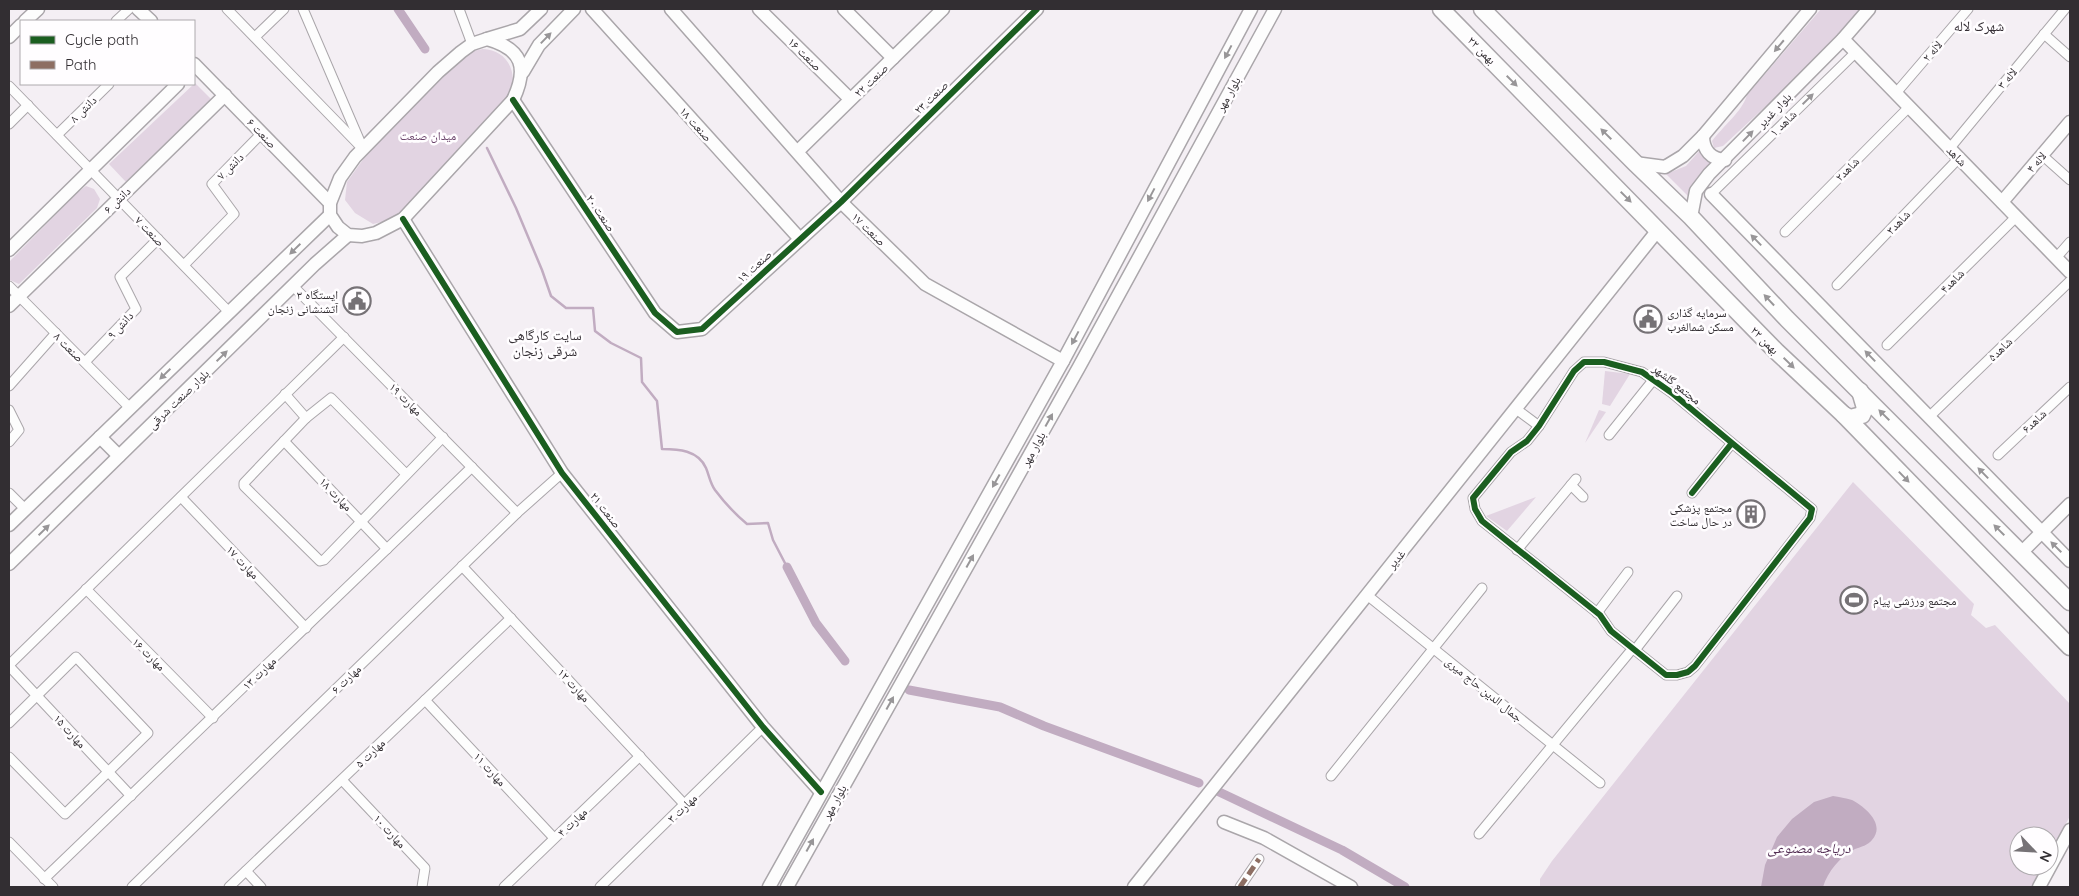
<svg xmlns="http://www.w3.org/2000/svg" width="2079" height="896" font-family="Quicksand,'Noto Naskh Arabic',sans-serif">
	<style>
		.green { fill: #e2d4e2 }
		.water { fill: #c1acc1 }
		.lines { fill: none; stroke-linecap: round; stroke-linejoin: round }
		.stream { stroke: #c1acc1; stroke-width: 2.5 }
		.canal { stroke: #c1acc1; stroke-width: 9 }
		.street-casing { stroke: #aaa6aa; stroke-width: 11 }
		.secondary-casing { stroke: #aaa6aa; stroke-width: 15 }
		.highway-casing { stroke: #aaa6aa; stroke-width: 19 }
		.street { stroke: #fdfdfd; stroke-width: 9 }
		.secondary { stroke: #fdfdfd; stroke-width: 12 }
		.highway { stroke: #fdfdfd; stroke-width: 16 }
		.quiet { stroke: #8d6e63; stroke-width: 5; stroke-dasharray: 10 5; stroke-linecap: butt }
		.cycleway-casing { stroke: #fffdff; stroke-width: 9 }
		.cycleway { stroke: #1b5e20; stroke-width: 6 }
		.oneway { fill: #989698 }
		.labels { text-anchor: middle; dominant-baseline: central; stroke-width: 5; stroke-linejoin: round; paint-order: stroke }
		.street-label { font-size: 12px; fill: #322e32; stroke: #fffdff }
		.park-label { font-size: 12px; fill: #6a436a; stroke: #fffdff }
		.poi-label { font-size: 12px; fill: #322e32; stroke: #fffdff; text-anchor: end }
		.neighbourhood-label { font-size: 14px; fill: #363036; stroke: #fffdff }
		.water-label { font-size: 14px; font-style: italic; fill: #522d53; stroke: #fffdff }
	</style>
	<rect width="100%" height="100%" fill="#f4eff4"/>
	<g class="green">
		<path d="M1821,9H1862L1820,56L1723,146L1714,148L1712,141C1723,126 1742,112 1747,95Z"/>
		<path d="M483,49C501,50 513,62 513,81C513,87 508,95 506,101L407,209L386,221L373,224L355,213L345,200L347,182L377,140L390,126L467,52Z"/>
		<polygon points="195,83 211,99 126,182 109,164"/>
		<path d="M1702,148L1713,161C1701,172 1693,181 1688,196L1666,174L1686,166Z"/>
		<polygon points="86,186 94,189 100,199 97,208 19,284 10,280 9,262 77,193"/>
		<polygon points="1605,371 1630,374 1610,406 1602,404"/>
		<polygon points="1599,410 1606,412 1585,443"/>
		<polygon points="1853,482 1974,604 1971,615 1986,628 1995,625 2070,704 2070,816 2049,855 2049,836 2019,836 2019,866 2043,866 2031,887 1540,887 1540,879 1552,861"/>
		<polygon points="1536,497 1507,531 1486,516"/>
	</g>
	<path class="water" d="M1833,796C1839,797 1846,798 1852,800C1865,807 1886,824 1872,840C1868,845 1861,847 1855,849C1840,857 1828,871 1823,887H1761L1765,865L1777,837L1792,819L1814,802Z"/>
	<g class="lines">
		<path class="stream" d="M487,148L516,208L542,270L551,296L566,308H593L595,331L611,343L641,358L642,382L657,401L662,449C678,449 698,450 706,468C709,475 710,483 715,490C724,502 735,514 747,524L768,523L773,540L787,567"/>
		<g class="canal">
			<polyline points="398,9 425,49"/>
			<polyline points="787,567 816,623 845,661"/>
			<polyline points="909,690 1000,707 1044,726 1199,783"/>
			<polyline points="1215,790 1342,850 1405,887"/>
		</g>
		<g class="street-casing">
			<g id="street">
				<polyline points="227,9 363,149"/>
				<polyline points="303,9 361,144"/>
				<polyline points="459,9 472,44"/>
				<polyline points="116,21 129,9"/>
				<polyline points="2044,34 2070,57"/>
				<polyline points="255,37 284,9"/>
				<polyline points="9,86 229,312"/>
				<polyline points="1896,93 1968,9"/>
				<polyline points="9,124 28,105"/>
				<polyline points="57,135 109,84"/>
				<polyline points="1950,148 2065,9"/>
				<polyline points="2042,155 2070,180"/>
				<polyline points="1711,194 1856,52"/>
				<polyline points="1785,232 1909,107"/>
				<polyline points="2056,258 2070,242"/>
				<polyline points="184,265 234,214 212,184 262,133"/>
				<polyline points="1837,285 1959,158"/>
				<polyline points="9,286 130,408"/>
				<polyline points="293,286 517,513"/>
				<polyline points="1887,345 2016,217"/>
				<polyline points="85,362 136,309 120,277 158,239"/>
				<polyline points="9,386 56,333"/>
				<polyline points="285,394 306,418"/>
				<polyline points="1516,409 1539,426"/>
				<polyline points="9,410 19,430 9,442"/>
				<polyline points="1929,417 2070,281"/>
				<polyline points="1609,435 1654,379"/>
				<polyline points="284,441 387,549"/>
				<polyline points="1998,455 2070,387"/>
				<polyline points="406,474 331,398 306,418 244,483 244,486 320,561 324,560 443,437"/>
				<polyline points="1571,485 1583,497"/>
				<polyline points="9,493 25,509"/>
				<polyline points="1692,493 1732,443 1672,393 1642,372 1604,362 1584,362 1574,371 1539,426 1527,441 1511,452 1473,498 1475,509 1482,521 1600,615 1611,631 1666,675 1677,675 1688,672 1695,666 1810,518 1812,509 1732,443"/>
				<polyline points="181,497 306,628"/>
				<polyline points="1517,550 1576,479"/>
				<polyline points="462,566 685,805"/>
				<polyline points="86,589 213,718"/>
				<polyline points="1367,595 1600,783"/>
				<polyline points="1597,613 1628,572"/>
				<polyline points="1635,650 1677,596"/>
				<polyline points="9,665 344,337"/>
				<polyline points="9,666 131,796"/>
				<polyline points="425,700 554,838"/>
				<polyline points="9,723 76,657 148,733 65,814 9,757"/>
				<polyline points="1331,776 1482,588"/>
				<polyline points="342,780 425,868 422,887"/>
				<polyline points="1479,834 1629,653"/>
				<polyline points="9,842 53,887"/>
				<polyline points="246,871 261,887"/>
				<polyline points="44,879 472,467"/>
				<polyline points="132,887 517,513 562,473"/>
				<polyline points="229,887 511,618"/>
				<polyline points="504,887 640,756"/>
				<polyline points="600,887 763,727"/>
				<polyline points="1240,887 1259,859"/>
			</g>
		</g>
		<g class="secondary-casing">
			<g id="secondary">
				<polyline points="138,9 151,21"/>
				<polyline points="592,9 800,239"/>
				<polyline points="671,9 841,202 925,284 1063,361"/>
				<polyline points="759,9 850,99"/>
				<polyline points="844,9 893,58"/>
				<polyline points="25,21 38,9"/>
				<polyline points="9,37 21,25"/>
				<path d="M487,39C523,49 528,68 513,100L403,219L376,233L362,236L348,235L338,227L330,215V203L340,178L355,157L438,72L461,52L472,44Z"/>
				<polyline points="487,39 520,29 541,9"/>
				<polyline points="1843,39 2070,272"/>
				<polyline points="194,64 330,203"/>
				<polyline points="523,72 539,45 574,9"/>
				<polyline points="513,100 655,313 677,332 702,329 841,202 1037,9"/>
				<path d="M1703,136C1703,150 1711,159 1725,160"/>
				<polyline points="798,151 943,9"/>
				<polyline points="1635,163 1665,167 1683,156 1703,136 1810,9"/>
				<polyline points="1711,194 2070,561"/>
				<polyline points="2002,202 2070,122"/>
				<polyline points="1691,217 1696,191 1709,174 1843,39 1869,9"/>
				<polyline points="403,219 562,473 763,727 821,792"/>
				<polyline points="9,250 178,84"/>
				<polyline points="9,306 225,95"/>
				<polyline points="100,437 119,456"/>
				<polyline points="9,525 330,215"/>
				<polyline points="2021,553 2070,504"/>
				<polyline points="9,564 315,264 348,235"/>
				<polyline points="1224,822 1264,838 1351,887"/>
				<polyline points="769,887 1063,361 1251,9"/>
				<polyline points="787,887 1079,367 1275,9"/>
				<polyline points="1134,887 1658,230"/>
				<polyline points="2039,887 2070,830"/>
			</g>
		</g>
		<g class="highway-casing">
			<g id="highway">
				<polyline points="1441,9 1776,351 1844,415 2070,647"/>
				<polyline points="1482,9 1635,163 1691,217 1787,319 2070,602"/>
				<polyline points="1844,415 1850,418 1862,415 1865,408 1860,391"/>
			</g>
		</g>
		<use href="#street" class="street"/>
		<use href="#secondary" class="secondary"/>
		<use href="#highway" class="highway"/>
		<polyline class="quiet" points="1240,887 1259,859"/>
		<g class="cycleway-casing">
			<g id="cycleway">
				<polyline points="513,100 655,313 677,332 702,329 841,202 1037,9"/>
				<polyline points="403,219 562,473 763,727 821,792"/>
				<polyline points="1692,493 1732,443 1672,393 1642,372 1604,362 1584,362 1574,371 1539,426 1527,441 1511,452 1473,498 1475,509 1482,521 1600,615 1611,631 1666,675 1677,675 1688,672 1695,666 1810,518 1812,509 1732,443"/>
			</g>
		</g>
		<use href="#cycleway" class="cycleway"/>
	</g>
	<defs><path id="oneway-solid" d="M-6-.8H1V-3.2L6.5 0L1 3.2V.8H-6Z" transform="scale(1.25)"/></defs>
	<g class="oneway">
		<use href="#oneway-solid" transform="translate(546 38) rotate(-46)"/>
		<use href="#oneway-solid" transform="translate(1779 46) rotate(130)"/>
		<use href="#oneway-solid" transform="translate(1228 52) rotate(118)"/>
		<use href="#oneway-solid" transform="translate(1512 81) rotate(45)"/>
		<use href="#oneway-solid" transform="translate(1808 99) rotate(-44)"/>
		<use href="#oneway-solid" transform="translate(1606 134) rotate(-135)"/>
		<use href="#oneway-solid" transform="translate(1748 136) rotate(-46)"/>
		<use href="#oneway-solid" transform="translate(1151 195) rotate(118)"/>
		<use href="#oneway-solid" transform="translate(1626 197) rotate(45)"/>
		<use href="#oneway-solid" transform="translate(1756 240) rotate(-134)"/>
		<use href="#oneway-solid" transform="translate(295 249) rotate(136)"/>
		<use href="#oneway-solid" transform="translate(1769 300) rotate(-133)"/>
		<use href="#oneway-solid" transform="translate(1075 338) rotate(118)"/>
		<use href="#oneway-solid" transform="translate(222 356) rotate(-44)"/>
		<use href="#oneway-solid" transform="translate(1870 356) rotate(-134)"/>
		<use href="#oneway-solid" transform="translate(1789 363) rotate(44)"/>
		<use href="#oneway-solid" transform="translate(165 374) rotate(136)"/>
		<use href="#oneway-solid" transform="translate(1884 415) rotate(-135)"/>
		<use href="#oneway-solid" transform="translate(1049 420) rotate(-61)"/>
		<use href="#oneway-solid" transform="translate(1983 473) rotate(-134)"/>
		<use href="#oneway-solid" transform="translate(1904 477) rotate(46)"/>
		<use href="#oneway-solid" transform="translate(996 481) rotate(119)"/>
		<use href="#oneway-solid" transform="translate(44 530) rotate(-44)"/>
		<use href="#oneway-solid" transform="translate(1999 530) rotate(-135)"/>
		<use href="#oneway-solid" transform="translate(2056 547) rotate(-135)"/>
		<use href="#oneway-solid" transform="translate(970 561) rotate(-61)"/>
		<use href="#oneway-solid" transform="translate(890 703) rotate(-61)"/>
		<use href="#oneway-solid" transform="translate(810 845) rotate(-61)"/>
	</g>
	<defs>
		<g id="civic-ring" transform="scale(1.4375)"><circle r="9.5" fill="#fffdff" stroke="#767276" stroke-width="1.5"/><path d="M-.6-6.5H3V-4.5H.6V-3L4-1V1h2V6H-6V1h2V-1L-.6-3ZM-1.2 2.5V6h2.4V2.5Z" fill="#767276"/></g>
		<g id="building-ring" transform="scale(1.4375)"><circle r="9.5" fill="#fffdff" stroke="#767276" stroke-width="1.5"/><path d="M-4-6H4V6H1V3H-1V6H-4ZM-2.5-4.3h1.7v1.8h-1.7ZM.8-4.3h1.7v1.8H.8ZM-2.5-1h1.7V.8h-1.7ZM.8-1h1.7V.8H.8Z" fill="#767276"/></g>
		<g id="stadium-ring" transform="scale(1.4375)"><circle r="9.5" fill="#fffdff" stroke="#767276" stroke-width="1.5"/><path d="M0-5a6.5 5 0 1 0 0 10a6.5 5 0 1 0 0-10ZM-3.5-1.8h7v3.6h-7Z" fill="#767276"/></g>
	</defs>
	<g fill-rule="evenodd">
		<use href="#civic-ring" x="357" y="301"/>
		<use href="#civic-ring" x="1648" y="319"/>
		<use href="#building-ring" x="1751" y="514"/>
		<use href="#stadium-ring" x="1854" y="600"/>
	</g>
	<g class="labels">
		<g class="street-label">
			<text transform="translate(1482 50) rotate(45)">۲۲ بهمن</text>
			<text transform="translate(1932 51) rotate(-49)">لاله ۲</text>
			<text transform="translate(805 54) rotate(45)">صنعت ۱۶</text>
			<text transform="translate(2007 78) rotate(-50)">لاله ۳</text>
			<text transform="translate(871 80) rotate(-44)">صنعت ۲۲</text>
			<text transform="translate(1228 94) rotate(-61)">بلوار مهر</text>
			<text transform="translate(931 97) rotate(-44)">صنعت ۲۳</text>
			<text transform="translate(83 109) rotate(-45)">دانش ۸</text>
			<text transform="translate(1774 110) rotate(-46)">بلوار غدیر</text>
			<text transform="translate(1783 123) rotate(-44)">شاهد ۱</text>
			<text transform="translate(696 124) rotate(48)">صنعت ۱۸</text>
			<text transform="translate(262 133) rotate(46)">صنعت ۶</text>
			<text transform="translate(1957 156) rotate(46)">شاهد</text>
			<text transform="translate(2036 162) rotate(-49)">لاله ۴</text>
			<text transform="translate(230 166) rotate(-45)">دانش ۷</text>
			<text transform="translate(1847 169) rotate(-45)">شاهد۲</text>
			<text transform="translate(117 200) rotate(-44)">دانش ۶</text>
			<text transform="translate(601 213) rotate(56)">صنعت ۲۰</text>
			<text transform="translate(1898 222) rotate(-46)">شاهد۳</text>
			<text transform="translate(869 229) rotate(44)">صنعت ۱۷</text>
			<text transform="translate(150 231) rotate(46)">صنعت ۷</text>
			<text transform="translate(754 266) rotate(-42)">صنعت ۱۹</text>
			<text transform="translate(1952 281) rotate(-45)">شاهد۴</text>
			<text transform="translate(120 325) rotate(-47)">دانش ۹</text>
			<text transform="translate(1765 340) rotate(45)">۲۲ بهمن</text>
			<text transform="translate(69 347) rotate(45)">صنعت ۸</text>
			<text transform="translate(2000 349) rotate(-44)">شاهد۵</text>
			<text transform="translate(1677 384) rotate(38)">مجتمع گلشهر</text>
			<text transform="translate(178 399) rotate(-44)">بلوار صنعت شرقی</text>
			<text transform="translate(406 399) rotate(45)">مهارت ۱۹</text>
			<text transform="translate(2034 421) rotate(-43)">شاهد۶</text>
			<text transform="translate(1033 449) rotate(-61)">بلوار مهر</text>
			<text transform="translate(336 494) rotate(46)">مهارت ۱۸</text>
			<text transform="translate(606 510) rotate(52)">صنعت ۲۱</text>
			<text transform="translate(1396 559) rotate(-51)">غدیر</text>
			<text transform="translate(243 562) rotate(46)">مهارت ۱۷</text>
			<text transform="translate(149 654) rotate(45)">مهارت ۱۶</text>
			<text transform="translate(259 673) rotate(-44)">مهارت ۱۳</text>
			<text transform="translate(346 679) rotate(-44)">مهارت ۶</text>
			<text transform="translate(574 685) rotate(47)">مهارت ۱۲</text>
			<text transform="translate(1484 689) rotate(39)">جمال الدین حاج میری</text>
			<text transform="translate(70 731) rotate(47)">مهارت ۱۵</text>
			<text transform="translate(370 753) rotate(-44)">مهارت ۵</text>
			<text transform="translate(490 769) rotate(47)">مهارت ۱۱</text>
			<text transform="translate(834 802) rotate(-61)">بلوار مهر</text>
			<text transform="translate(682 808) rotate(-44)">مهارت ۳</text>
			<text transform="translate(572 822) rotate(-44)">مهارت ۴</text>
			<text transform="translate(390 831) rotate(47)">مهارت ۱۰</text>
		</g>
		<g class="park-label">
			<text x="428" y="135">میدان صنعت</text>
		</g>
		<g class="poi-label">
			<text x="338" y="294">ایستگاه ۳<tspan x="338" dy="14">آتشنشانی زنجان</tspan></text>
			<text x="1667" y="312" text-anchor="start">سرمایه گذاری<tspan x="1667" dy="14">مسکن شمالغرب</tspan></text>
			<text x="1732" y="507">مجتمع پزشکی<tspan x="1732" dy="14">در حال ساخت</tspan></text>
			<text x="1873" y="600" text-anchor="start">مجتمع ورزشی پیام</text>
		</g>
		<g class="neighbourhood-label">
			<text x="1979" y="26">شهرک لاله</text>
			<text x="545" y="335">سایت کارگاهی<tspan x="545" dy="16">شرقی زنجان</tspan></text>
		</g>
		<g class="water-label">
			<text x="1809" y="848">دریاچه مصنوعی</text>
		</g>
	</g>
	<rect width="2079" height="896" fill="none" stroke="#322e32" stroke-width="20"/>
	<rect x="20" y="20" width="175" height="65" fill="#fffdff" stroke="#adaaad"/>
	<rect x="30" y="36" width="25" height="8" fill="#1b5e20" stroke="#adaaad"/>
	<text x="65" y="45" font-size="15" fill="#322e32">Cycle path</text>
	<rect x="30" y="61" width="25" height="8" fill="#8d6e63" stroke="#adaaad"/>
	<text x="65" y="70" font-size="15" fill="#322e32">Path</text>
	<g transform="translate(2034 851) rotate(115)"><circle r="24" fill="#fffdff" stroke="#adaaad"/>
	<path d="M0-4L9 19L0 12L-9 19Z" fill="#767276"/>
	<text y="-8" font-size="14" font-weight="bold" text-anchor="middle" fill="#322e32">N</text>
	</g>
</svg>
